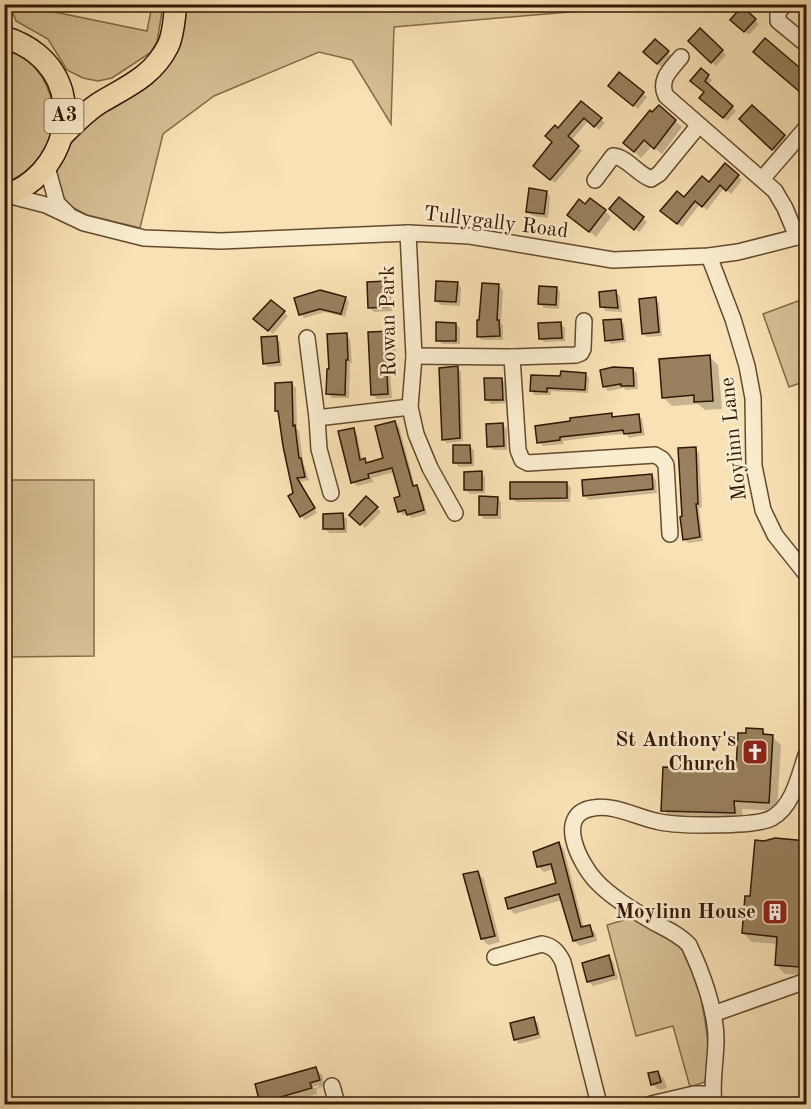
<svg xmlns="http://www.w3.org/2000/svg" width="811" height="1109" font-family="'Old Standard TT',serif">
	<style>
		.green { fill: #d6bf95; stroke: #846b4a; stroke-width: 1.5 }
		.shadow { fill: #0003; fill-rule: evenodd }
		.building { fill: #99805e; stroke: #321700; stroke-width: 1.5 }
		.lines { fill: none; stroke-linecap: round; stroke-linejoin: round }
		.minor-casing { stroke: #644a2d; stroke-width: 18 }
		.highway-casing { stroke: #321700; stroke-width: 24 }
		.minor { stroke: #faecce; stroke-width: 15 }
		.highway { stroke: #f8e1b4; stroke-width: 21 }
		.labels { text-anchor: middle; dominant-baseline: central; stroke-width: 5; stroke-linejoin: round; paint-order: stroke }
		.shield { fill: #faecce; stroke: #6e573e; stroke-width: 1.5 }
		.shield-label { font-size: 20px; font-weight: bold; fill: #321700 }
		.street-label { font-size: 21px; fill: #321700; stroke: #faecce }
		.poi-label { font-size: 21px; font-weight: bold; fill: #321700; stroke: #faecce; text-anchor: end }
	</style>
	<rect width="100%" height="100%" fill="#f8e1b4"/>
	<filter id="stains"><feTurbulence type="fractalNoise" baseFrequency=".00333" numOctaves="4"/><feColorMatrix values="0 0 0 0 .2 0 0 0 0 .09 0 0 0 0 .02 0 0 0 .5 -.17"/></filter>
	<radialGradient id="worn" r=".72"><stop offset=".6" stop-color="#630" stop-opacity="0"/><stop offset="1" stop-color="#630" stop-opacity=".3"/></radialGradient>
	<g class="green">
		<polygon points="10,5 44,5 45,10 147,31 152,5 163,5 157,42 150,53 112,78 98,81 83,78 67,70 48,39 16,21"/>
		<polygon points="182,5 652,5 394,27 391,124 352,60 319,52 214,96 163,134 140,228 87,215 70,206 62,197 58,185 57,169 71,135 124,98"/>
		<path d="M5,47C69,73 69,157 5,183Z"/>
		<polygon points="806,298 806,381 789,387 763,314"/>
		<polygon points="5,480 94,480 94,656 5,657"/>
		<path d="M631,918C643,924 675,936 683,947C699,971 715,1054 705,1082L690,1087L673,1026L636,1036L607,925Z"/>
	</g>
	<g class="shadow">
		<polygon points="742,8 759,24 749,35 732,20"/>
		<polygon points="700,30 726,55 716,66 690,41"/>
		<polygon points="655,41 672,56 661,67 645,52"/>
		<polygon points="701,70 712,80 708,85 736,111 727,121 705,102 706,93"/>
		<polygon points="619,74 647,97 638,109 614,90"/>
		<polygon points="581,103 605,123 599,130 588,121 571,141 582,151 555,183 539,170 554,142 558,130"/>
		<polygon points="659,107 682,127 662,154 652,146 641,158 632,149"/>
		<polygon points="752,108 788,140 777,153 741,119"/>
		<polygon points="725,165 742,180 731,194 724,188 707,210 700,204 682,227 666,215 684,199 709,184"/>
		<polygon points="806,165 806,174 802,170"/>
		<polygon points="546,192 550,196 548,218 532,216 528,212"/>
		<polygon points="619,199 647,222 639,232 615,213"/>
		<polygon points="586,207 605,211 611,217 596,237 569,215"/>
		<polygon points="387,283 391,287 392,311 374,312 370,308"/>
		<polygon points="457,283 461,288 460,306 441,305 436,301"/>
		<polygon points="499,286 503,290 501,323 503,325 503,340 482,340 478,336 481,321"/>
		<polygon points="556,288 560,292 559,309 544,308 540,304"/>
		<polygon points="616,292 620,296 622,312 606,311 602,307"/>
		<polygon points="345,298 349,302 345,317 325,312 304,318 300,314"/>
		<polygon points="655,299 659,303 662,336 647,337 643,333"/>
		<polygon points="284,312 288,316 273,334 259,322"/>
		<polygon points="620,320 624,324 626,342 611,344 607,340"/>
		<polygon points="456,324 460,328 460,344 442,344 438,340"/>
		<polygon points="561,324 565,328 565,341 544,342 540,338"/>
		<polygon points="391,332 395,336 396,358 389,358 392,398 377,399 373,395"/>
		<polygon points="346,335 350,339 352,363 350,363 349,398 332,398 328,394 331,370"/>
		<polygon points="276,338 280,342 282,366 268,367 264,363"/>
		<polygon points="709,356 718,365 722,409 705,410 698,404 672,406 663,397"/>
		<polygon points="457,368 461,372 463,441 447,443 443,439"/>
		<polygon points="633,369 637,373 638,389 626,390 624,388 608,391 604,387"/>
		<polygon points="585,374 589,378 588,393 551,391 551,395 535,395 531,391 562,378"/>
		<polygon points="501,379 505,383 506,403 491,404 487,400"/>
		<polygon points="292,384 296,388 297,429 299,431 303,461 309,480 300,482 317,513 305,520 301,516 295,494 280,414 277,411"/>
		<polygon points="611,415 615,418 638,415 642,419 645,435 629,438 626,434 602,436 563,441 564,444 543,446 539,442"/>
		<polygon points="395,423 399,427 415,487 420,491 427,514 412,518 408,514 403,515 399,511 402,497 394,472 372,478 373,482 357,486 353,482 353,429 357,434 362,461 368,464 385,459"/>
		<polygon points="503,425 507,429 507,450 493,450 489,446"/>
		<polygon points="469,446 474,450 474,466 459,467 455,462"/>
		<polygon points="695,449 699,453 702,507 699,508 703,541 688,543 684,539"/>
		<polygon points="481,473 485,477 485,493 470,494 466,490"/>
		<polygon points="652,475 656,480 657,493 589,500 585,496"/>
		<polygon points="567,483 571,488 570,502 516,502 512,498"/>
		<polygon points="367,498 381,512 365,528 351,515"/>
		<polygon points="497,498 501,502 501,519 484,519 480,514"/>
		<polygon points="343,515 347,519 347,533 329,533 325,529"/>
		<polygon points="762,730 768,736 772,737 781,745 777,811 742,809 743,821 672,819 663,810 737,771"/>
		<polygon points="803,797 806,797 806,975 785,974 776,965 778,944 752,942 743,933 751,898 800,842 802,801"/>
		<polygon points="559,844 564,849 584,928 589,927 595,932 597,941 580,946 574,941 562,900 514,914 509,908 558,884 554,869 544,872 538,867"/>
		<polygon points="477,872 484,879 500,942 488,945 482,939"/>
		<polygon points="608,957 613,961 618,979 593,986 589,982 584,964"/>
		<polygon points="533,1019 538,1023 541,1038 519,1044 515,1040"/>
		<path d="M316,1069L322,1075L325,1086L316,1089L317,1094L282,1104H265L262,1102L257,1085ZM319,1085V1087L264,1103V1100Z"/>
		<polygon points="657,1072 664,1079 667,1088 659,1090 652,1084"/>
	</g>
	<g class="building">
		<polygon points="742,6 756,19 744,32 730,20"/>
		<polygon points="700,28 723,50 711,63 688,41"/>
		<polygon points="765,38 807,74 807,98 753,52"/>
		<polygon points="655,39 669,51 657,64 643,52"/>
		<polygon points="701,68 709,75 705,81 733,106 723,118 699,98 704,92 690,81"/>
		<polygon points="619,72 644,92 633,106 608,86"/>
		<polygon points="581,101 602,118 594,127 584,118 568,136 579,146 550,180 533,166 552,142 545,136 555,125 558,128"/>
		<polygon points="659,105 676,120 654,149 644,140 634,152 623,143 650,110 652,112"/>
		<polygon points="752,105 785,135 772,150 739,119"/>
		<polygon points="725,163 739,175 726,191 720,185 702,207 695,201 677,224 660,211 677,191 684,197 702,176 709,182"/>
		<polygon points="529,188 547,191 544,214 526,212"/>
		<polygon points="619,197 644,217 634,230 609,209"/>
		<polygon points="590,198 606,210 589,232 567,215 579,199 585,204"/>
		<polygon points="387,281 389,307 368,308 367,282"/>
		<polygon points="436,281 458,282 456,302 435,301"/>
		<polygon points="482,283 499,284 497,320 499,320 500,336 477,337 477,320 479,320"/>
		<polygon points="539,286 557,287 556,305 538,304"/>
		<polygon points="320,290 346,297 341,314 320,309 299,315 294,298"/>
		<polygon points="616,290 618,308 600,307 599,292"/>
		<polygon points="656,297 659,332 642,334 639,299"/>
		<polygon points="271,300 285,311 268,331 253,319"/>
		<polygon points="621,319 623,339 605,341 603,320"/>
		<polygon points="436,322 456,323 456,341 436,341"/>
		<polygon points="561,322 562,338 539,339 538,323"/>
		<polygon points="392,331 392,355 386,355 388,394 371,395 368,332"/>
		<polygon points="347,333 348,360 346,360 345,395 326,394 327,369 329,369 327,334"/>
		<polygon points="277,336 279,362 263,364 261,337"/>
		<polygon points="710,355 713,401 694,402 694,395 662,398 659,359"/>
		<polygon points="458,366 460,438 442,440 439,368"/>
		<polygon points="613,367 633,368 634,386 621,386 621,384 603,387 600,370"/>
		<polygon points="561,371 586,373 585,390 547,388 547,392 530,391 531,375 560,376"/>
		<polygon points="484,378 502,378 503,400 485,400"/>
		<polygon points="292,382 293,426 295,425 299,458 301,458 305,477 297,478 315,508 300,517 288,496 293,493 283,446 278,411 275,411 275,383"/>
		<polygon points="612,413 612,417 639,414 641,432 624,434 623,430 598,433 560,437 560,440 537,443 535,426 570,421 570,418"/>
		<polygon points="395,421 413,486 417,485 424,510 407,515 405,510 398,512 394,498 400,496 392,468 368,474 369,478 351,483 338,431 354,428 360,460 365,458 366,463 383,458 375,426"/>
		<polygon points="503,423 504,446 487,447 486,424"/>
		<polygon points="453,445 470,445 471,463 453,463"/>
		<polygon points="696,447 698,504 696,504 700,537 683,540 680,517 682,516 678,448"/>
		<polygon points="482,471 482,490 464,490 464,472"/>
		<polygon points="652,474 653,489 583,496 582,480"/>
		<polygon points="510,482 567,482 567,498 510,499"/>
		<polygon points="366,496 378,507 360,525 349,515"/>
		<polygon points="479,496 498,497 497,515 479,515"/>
		<polygon points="343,513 344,529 323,529 323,514"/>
		<polygon points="746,728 763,729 763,734 773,735 769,803 734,801 735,813 661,811 663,767 736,769 738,733 746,733"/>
		<polygon points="775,838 807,841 802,889 807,890 807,927 802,927 799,967 775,965 777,937 742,933 745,896 750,896 755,840 764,841"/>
		<polygon points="559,842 581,927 590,925 593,936 573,941 559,894 508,909 505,898 556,883 551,864 537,867 533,852"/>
		<polygon points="478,871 495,936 481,939 463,874"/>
		<polygon points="609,955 614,975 587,982 582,963"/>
		<polygon points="534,1017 538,1034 514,1040 510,1023"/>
		<polygon points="316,1067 320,1080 310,1083 312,1088 260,1103 255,1084"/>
		<polygon points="658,1071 661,1082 651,1085 648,1073"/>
	</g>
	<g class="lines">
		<g class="minor-casing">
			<g id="minor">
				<polyline points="785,4 778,12 778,21 806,44"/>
				<path d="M681,57C671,69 658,80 666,96L775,191L785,208L797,237"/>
				<polyline points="47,167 57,203 68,214"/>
				<polyline points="763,178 806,128"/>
				<path d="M595,180L613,156C627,157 637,174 651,179L659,174L699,125"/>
				<polyline points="7,195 46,205 84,223 144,238 221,241 408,233 470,236 613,260 709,256 738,252 797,237 806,232"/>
				<polyline points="408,233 414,356 410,407 416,434 430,468 455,513"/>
				<polyline points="709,256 733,319 747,366 753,398 754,466 763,510 775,535 806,574"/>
				<polyline points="307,338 317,418 410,407"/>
				<polyline points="414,356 512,357 576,355 581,353 583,349 584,321"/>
				<polyline points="512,357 518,450 522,460 528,463 655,455 662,459 666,465 670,534"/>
				<polyline points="317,418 319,449 331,493"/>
				<path d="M495,957L542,944C553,946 558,952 563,962L599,1104"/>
				<polyline points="713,1014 806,981"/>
				<polyline points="332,1086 337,1104"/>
				<polyline points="651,1104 694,1094 712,1094"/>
				<path d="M714,1104C711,1083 716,1061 716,1039C716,1010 701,970 689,945C680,935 667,929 655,923C635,911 612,898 596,881C580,864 554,814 593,808C615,804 638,818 660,822C680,826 756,827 772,818C793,806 799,776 806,755"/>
			</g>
		</g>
		<g class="highway-casing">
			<g id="highway">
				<path d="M4,37C17,41 27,46 37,54C88,96 64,177 4,196"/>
				<path d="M62,136C74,124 86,111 101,102C128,86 153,76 168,46C174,34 174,17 176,4"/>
			</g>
		</g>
		<use href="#minor" class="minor"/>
		<use href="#highway" class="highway"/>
	</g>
	<defs>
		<g id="church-square" transform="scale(1.35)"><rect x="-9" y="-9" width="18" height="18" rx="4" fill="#8f2418" stroke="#faecce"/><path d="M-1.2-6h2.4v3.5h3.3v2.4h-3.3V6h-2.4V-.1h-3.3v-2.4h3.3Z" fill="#fff"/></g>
		<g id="building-square" transform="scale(1.35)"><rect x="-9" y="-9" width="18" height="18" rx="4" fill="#8f2418" stroke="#faecce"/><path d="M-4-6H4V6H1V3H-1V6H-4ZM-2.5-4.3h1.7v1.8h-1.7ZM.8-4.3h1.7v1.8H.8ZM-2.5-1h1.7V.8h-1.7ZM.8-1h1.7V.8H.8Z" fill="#fff"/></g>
	</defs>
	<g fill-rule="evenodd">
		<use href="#church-square" x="755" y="752"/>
		<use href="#building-square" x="775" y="912"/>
	</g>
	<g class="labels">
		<rect class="shield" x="44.5" y="99" width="39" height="34" rx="4.5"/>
		<g class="shield-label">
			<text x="64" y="116">A3</text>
		</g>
		<g class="street-label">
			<text transform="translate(496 223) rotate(7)">Tullygally Road</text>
			<text transform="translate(389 321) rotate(-91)">Rowan Park</text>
			<text transform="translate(734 439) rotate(-96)">Moylinn Lane</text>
		</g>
		<g class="poi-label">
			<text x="736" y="740">St Anthony's<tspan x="736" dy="24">Church</tspan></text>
			<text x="756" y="912">Moylinn House</text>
		</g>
	</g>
	<rect width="811" height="1109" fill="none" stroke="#f8e1b4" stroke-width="24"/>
	<rect x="6" y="6" width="799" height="1097" fill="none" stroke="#321700" stroke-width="3"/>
	<rect x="12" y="12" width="787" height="1085" fill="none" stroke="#321700" stroke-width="1.5"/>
	<rect width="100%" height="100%" filter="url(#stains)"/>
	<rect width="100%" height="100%" fill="url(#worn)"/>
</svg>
